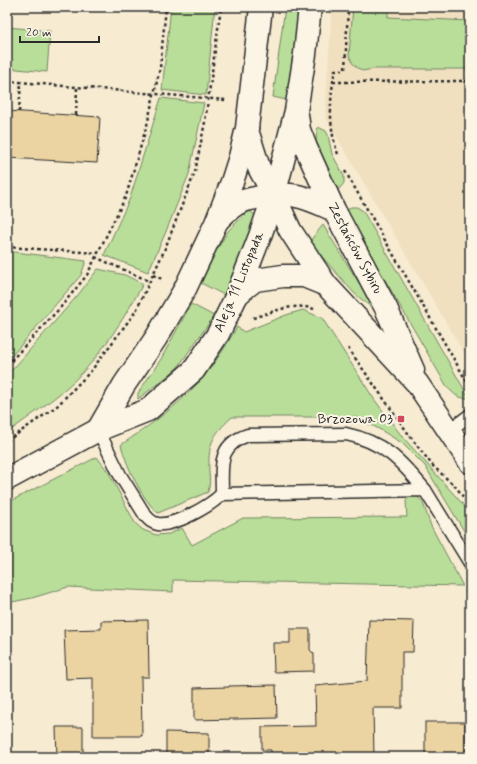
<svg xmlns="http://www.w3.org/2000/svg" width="477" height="764" font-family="Mynerve,sans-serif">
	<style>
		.built { fill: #f0e0c0 }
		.green { fill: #b9de99; stroke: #728462 }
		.building { fill: #ecd4a2; stroke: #2b2b2b }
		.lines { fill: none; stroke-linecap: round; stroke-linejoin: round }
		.lane-casing { stroke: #2b2b2b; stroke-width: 15 }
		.secondary-casing { stroke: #2b2b2b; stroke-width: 25 }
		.path { stroke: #2b2b2b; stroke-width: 2.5; stroke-dasharray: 3 3; stroke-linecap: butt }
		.lane { stroke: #fcf5e5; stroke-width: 12 }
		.secondary { stroke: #fcf5e5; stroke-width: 22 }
		.poi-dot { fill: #d1495b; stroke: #fcf5e5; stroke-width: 1.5 }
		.labels { text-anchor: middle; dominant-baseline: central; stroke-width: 4; stroke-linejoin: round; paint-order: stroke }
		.street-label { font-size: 14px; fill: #2b2b2b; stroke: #fcf5e5 }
		.poi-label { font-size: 14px; fill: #2b2b2b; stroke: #fcf5e5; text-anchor: end }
	</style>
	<rect width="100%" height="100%" fill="#f7ebd1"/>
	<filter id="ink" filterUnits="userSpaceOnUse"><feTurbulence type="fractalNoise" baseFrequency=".025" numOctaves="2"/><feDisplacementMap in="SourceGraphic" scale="8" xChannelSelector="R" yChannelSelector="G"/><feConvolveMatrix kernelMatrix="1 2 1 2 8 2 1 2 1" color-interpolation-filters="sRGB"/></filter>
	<g filter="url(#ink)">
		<polygon class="built" points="332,7 470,7 470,363 325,117"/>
		<g class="green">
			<polygon points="171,7 215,7 206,95 162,90"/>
			<polygon points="285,7 298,7 295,44 286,100 273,97"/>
			<polygon points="353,7 388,7 388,17 470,21 470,69 372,69 363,71 358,68 353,64 349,55"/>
			<polygon points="7,27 50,31 47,72 7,68"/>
			<polygon points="161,98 204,103 189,174 165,234 148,272 104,255 130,198"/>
			<path d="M318,127L326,131L328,135L332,154L344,176V183L340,188L335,192C326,173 311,149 318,127Z"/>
			<path d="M351,207H357L363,211L469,398C458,399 453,394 446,385L345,211Z"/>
			<polygon points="250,211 256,216 224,295 201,283 216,251 228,231 246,213"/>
			<polygon points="323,225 359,283 373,309 354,293 309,242"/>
			<polygon points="7,251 86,261 81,275 15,352 7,360"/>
			<path d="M98,269L125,275L143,284C126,315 102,354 77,378C56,399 31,415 7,433V374L13,369L78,295Z"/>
			<polygon points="191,304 214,316 178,367 169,375 138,399 138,393 161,359"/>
			<path d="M303,310L322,318L374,399L401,435L468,510L470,512V541L425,466L402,443L379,429L355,417H232C211,436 208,445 209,473C210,480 210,485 208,492L158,513C141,498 127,467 121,445C147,427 174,409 196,385C212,368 225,348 237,327L244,332L286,315Z"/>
			<polygon points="97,457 109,473 135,523 143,530 156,535 169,534 182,528 192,545 243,518 407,517 406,501 410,496 417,496 423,503 431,526 463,586 173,580 173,592 68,587 32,598 7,603 7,503"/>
		</g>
		<g class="building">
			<polygon points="7,111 100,117 97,163 7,158"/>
			<polygon points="148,620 149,677 141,677 142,736 93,736 93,678 66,679 64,630 101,629 101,621"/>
			<polygon points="369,620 414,621 413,652 402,652 402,708 373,708 374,757 271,757 271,750 262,750 262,727 316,726 315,686 367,681"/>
			<polygon points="290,629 310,629 310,650 314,654 314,671 274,672 273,643 290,643"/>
			<polygon points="276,685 277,718 194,720 194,688 229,687 229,686"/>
			<rect x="425" y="722" width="40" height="34"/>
			<polygon points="56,727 83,727 83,757 57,757"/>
			<polygon points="166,732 209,733 209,757 172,757 172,755 166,754"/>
		</g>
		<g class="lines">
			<g class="lane-casing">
				<g id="lane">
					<path d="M98,430L120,475L145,515C149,520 152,523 158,524C175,526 210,506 222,494L425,490L470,563"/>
					<polyline points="450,430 470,415"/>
					<path d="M222,494C222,466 217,445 248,435L346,434C384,442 401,461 425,490"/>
				</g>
			</g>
			<g class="secondary-casing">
				<g id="secondary">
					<polyline points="297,115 299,130 306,148 334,210 386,308 413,370"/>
					<polyline points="247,130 259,168 274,195 290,230 326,285 417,383 470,462"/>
					<path d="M218,220C236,201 243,199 269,196C275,195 284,194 290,195C305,196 320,204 334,210"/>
					<polyline points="237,295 246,287 255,280 283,276 304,276 326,285"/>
					<polyline points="98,430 124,385 156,338 185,289 216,223 232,182 240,157 247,128 261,7"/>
					<polyline points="7,479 98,430 148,410 194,370 218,334 237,295 260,236 274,195 296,111 305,54 310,7"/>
				</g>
			</g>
			<g class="path">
				<polyline points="7,81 226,100"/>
				<polyline points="333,82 470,81"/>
				<polyline points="19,112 21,82"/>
				<polyline points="76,115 77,87"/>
				<path d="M338,154C328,127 330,97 335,70H345L348,7"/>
				<polyline points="345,171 470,387"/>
				<polyline points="7,247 97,253"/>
				<polyline points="95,257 149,281"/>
				<polyline points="153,275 162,279"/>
				<path d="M253,318C272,312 294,302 314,309"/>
				<polyline points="348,348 415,443 433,466 457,488 470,507"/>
				<polyline points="7,365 60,308 87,275 126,196 147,125 160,68 166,7"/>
				<polyline points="7,441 57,406 91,371 136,311 164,251 195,172 205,122 221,7"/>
			</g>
			<use href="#lane" class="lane"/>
			<use href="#secondary" class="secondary"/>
		</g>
	</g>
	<rect class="poi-dot" x="397" y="415" width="8" height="8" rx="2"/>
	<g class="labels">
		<g class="street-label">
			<text transform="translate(355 248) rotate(62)">Zesłańców Sybiru</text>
			<text transform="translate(239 282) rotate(-67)">Aleja 11 Listopada</text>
		</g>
		<g class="poi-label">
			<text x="393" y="419">Brzozowa 03</text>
		</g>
	</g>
	<rect width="477" height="764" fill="none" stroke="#fcf5e5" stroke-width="24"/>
	<rect x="12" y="12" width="453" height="740" fill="none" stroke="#2b2b2b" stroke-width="1.5" filter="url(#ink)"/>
	<path d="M20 36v6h79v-6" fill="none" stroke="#2b2b2b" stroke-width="2"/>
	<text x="26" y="36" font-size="12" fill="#2b2b2b" stroke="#fcf5e5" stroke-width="3" paint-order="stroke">20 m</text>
</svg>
